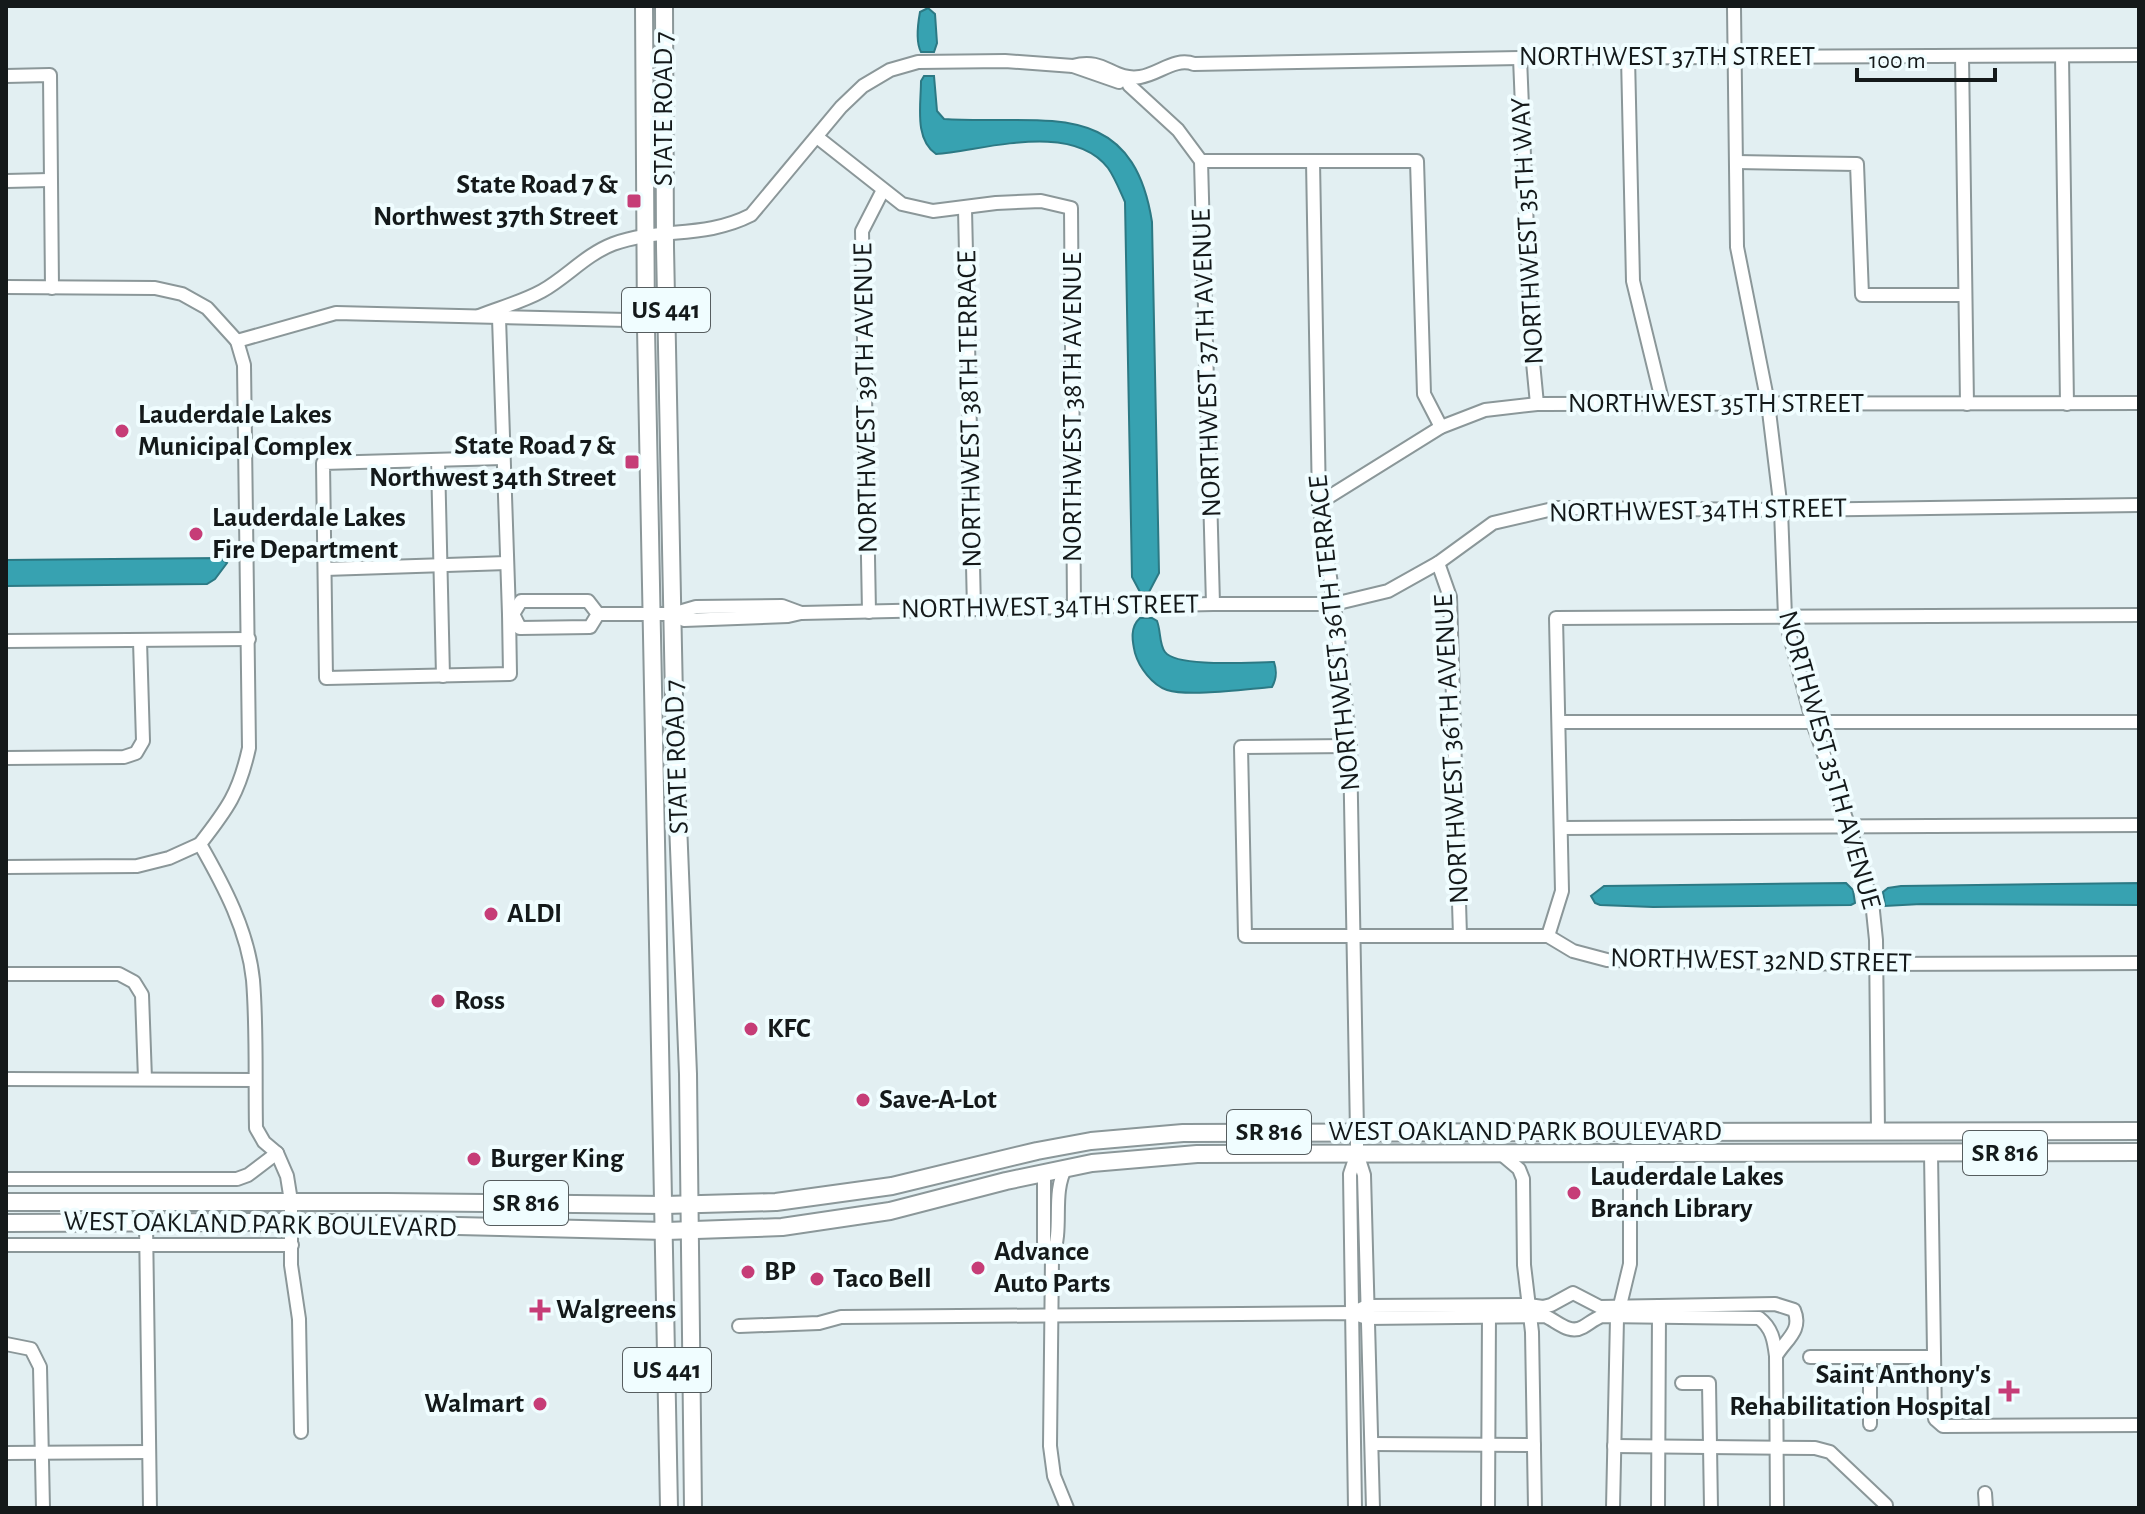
<svg xmlns="http://www.w3.org/2000/svg" width="2145" height="1514" font-family="'Alegreya Sans',sans-serif">
	<style>
		.water { fill: #37a2b1; stroke: #2c7984; stroke-width: 2 }
		.lines { fill: none; stroke-linecap: round; stroke-linejoin: round }
		.minor-casing { stroke: #8b9799; stroke-width: 16 }
		.major-casing { stroke: #8b9799; stroke-width: 20 }
		.minor { stroke: #fff; stroke-width: 12 }
		.major { stroke: #fff; stroke-width: 16 }
		.poi-dot { fill: #c63d77; stroke: #f0fdff; stroke-width: 3 }
		.labels { text-anchor: middle; dominant-baseline: central; stroke-width: 8; stroke-linejoin: round; paint-order: stroke }
		.shield { fill: #f0fdff; stroke: #565d5f; stroke-width: 2 }
		.shield-label { font-size: 26px; font-weight: bold; fill: #14191a }
		.street-label { font-size: 28px; fill: #14191a; stroke: #f0fdff }
		.poi-label { font-size: 28px; font-weight: bold; fill: #14191a; stroke: #f0fdff; text-anchor: start }
	</style>
	<rect width="100%" height="100%" fill="#e2eff2"/>
	<g class="water">
		<path d="M928,8L935,14L937,43L934,52H921C915,41 918,23 920,12Z"/>
		<path d="M924,76H934L937,111L944,119C1039,126 1132,93 1152,222L1159,573L1149,592H1140L1132,577L1125,202C1120,191 1115,178 1108,168C1072,121 985,150 936,154C914,139 921,105 921,81Z"/>
		<polygon points="220,558 227,563 215,579 207,584 6,586 6,560"/>
		<path d="M1140,618H1152L1157,621C1161,631 1159,644 1165,652C1177,668 1253,662 1274,662C1277,671 1277,678 1272,687C1246,689 1189,697 1167,690C1152,685 1139,667 1135,653C1132,640 1130,627 1140,618Z"/>
		<polygon points="1846,883 1853,890 1855,903 1851,905 1653,907 1600,905 1595,903 1591,896 1604,886"/>
		<polygon points="2139,883 2139,905 1921,904 1885,906 1883,892 1888,888 1901,886"/>
	</g>
	<g class="lines">
		<g class="minor-casing">
			<g id="minor">
				<polyline points="1734,8 1737,247 1768,403 1781,510 1785,617 1812,720 1860,859 1873,911 1876,940 1878,1132"/>
				<polyline points="1962,56 1967,404"/>
				<polyline points="2062,56 2067,404"/>
				<polyline points="1628,57 1633,281 1663,404"/>
				<polyline points="1520,58 1532,352 1537,404"/>
				<path d="M1073,66C1105,57 1112,81 1140,77C1159,74 1175,57 1194,64L1520,58L2139,55"/>
				<polyline points="6,76 50,75 52,288"/>
				<polyline points="1126,77 1129,85 1178,130 1201,161 1213,604"/>
				<polyline points="817,137 902,204 933,211 996,203 1041,201 1071,208 1074,607"/>
				<polyline points="1201,161 1417,161 1424,394 1441,427"/>
				<polyline points="1313,161 1319,503 1334,604 1350,746 1357,1132 1357,1153 1350,1174 1355,1508"/>
				<polyline points="1736,162 1857,164 1862,295 1964,295"/>
				<polyline points="6,181 50,180"/>
				<polyline points="965,209 974,609"/>
				<polyline points="6,287 155,288 182,294 207,308 237,341 336,313 627,320 646,328"/>
				<path d="M479,316C499,308 522,302 542,291C567,277 585,255 613,244C659,227 704,239 751,215L841,107L863,86L890,70L918,62L1005,61L1073,66L1119,82"/>
				<polyline points="499,318 509,614"/>
				<path d="M237,341L244,365L249,748C239,793 228,808 200,844C224,886 248,931 253,980C257,1029 255,1079 256,1128L264,1142L277,1153L287,1176L291,1201V1265L299,1319L301,1432"/>
				<polyline points="503,458 323,463 326,678 510,674 509,614 513,614 521,601 588,601 598,614 590,627 520,628 513,614"/>
				<polyline points="438,460 443,676"/>
				<polyline points="1319,503 1441,427 1485,410 1537,404 2139,403"/>
				<polyline points="1438,563 1450,597 1460,936"/>
				<polyline points="325,569 507,563"/>
				<polyline points="869,612 862,231 883,190"/>
				<polyline points="598,614 672,614 696,607 782,606 801,613"/>
				<polyline points="672,614 684,620 788,616 801,613 1213,604 1334,604 1388,591 1438,563 1493,523 1557,508 1791,510 2139,505"/>
				<polyline points="6,641 249,639"/>
				<polyline points="1560,722 2139,722"/>
				<polyline points="1350,746 1241,747 1245,936 1548,936 1573,951 1607,960 1867,964 2139,963"/>
				<polyline points="6,758 124,757 136,753 143,741 140,641"/>
				<polyline points="1561,828 2139,825"/>
				<polyline points="6,867 137,866 169,858 200,844"/>
				<polyline points="1548,936 1562,891 1556,618 2139,615"/>
				<polyline points="6,974 119,974 134,982 142,995 145,1079"/>
				<polyline points="6,1079 255,1080"/>
				<polyline points="1357,1153 1364,1175 1373,1508"/>
				<polyline points="1500,1153 1519,1169 1523,1179 1524,1265 1532,1332 1535,1508"/>
				<polyline points="1931,1153 1935,1419 1943,1426 2139,1425"/>
				<path d="M1066,1167C1051,1195 1064,1228 1052,1257L1050,1446L1054,1476L1067,1508"/>
				<polyline points="1044,1172 1044,1242 1052,1257"/>
				<polyline points="6,1179 237,1179 248,1175 277,1153"/>
				<polyline points="146,1223 150,1508"/>
				<polyline points="6,1245 292,1245"/>
				<path d="M1352,1313L1367,1306L1528,1305L1543,1307L1551,1305L1573,1293L1600,1307L1775,1304L1794,1310C1803,1331 1785,1340 1776,1356"/>
				<path d="M739,1326L819,1323L841,1317L1352,1313L1367,1318L1545,1316C1557,1321 1569,1335 1583,1327C1590,1323 1594,1319 1602,1316L1759,1318C1772,1328 1774,1340 1776,1356L1777,1508"/>
				<polyline points="6,1344 31,1349 40,1367 43,1508"/>
				<polyline points="1810,1357 1933,1357"/>
				<polyline points="1682,1383 1709,1383 1711,1508"/>
				<polyline points="1870,1424 1870,1357"/>
				<polyline points="1372,1444 1534,1445"/>
				<polyline points="1614,1446 1815,1448 1830,1452 1886,1505 1886,1508"/>
				<polyline points="6,1453 149,1452"/>
				<polyline points="1985,1493 1986,1508"/>
				<polyline points="1488,1508 1489,1312"/>
				<polyline points="1613,1508 1617,1318 1630,1264 1630,1153"/>
				<polyline points="1658,1508 1659,1311"/>
			</g>
		</g>
		<g class="major-casing">
			<g id="major">
				<polyline points="644,6 646,328 669,1508"/>
				<polyline points="664,6 665,247 675,748 688,1074 693,1508"/>
				<polyline points="6,1202 387,1202 665,1205 776,1202 892,1186 1037,1151 1091,1141 1183,1133 2139,1131"/>
				<polyline points="6,1223 291,1222 666,1231 782,1227 890,1211 1006,1181 1092,1163 1197,1154 2139,1152"/>
			</g>
		</g>
		<use href="#minor" class="minor"/>
		<use href="#major" class="major"/>
	</g>
	<g class="poi-dot">
		<rect x="626" y="193" width="16" height="16" rx="4"/>
		<circle cx="122" cy="431" r="8"/>
		<rect x="624" y="454" width="16" height="16" rx="4"/>
		<circle cx="196" cy="534" r="8"/>
		<circle cx="491" cy="914" r="8"/>
		<circle cx="438" cy="1001" r="8"/>
		<circle cx="751" cy="1029" r="8"/>
		<circle cx="863" cy="1100" r="8"/>
		<circle cx="474" cy="1159" r="8"/>
		<circle cx="1574" cy="1193" r="8"/>
		<circle cx="978" cy="1268" r="8"/>
		<circle cx="748" cy="1272" r="8"/>
		<circle cx="817" cy="1279" r="8"/>
		<path d="M536 1298h8v8h8v8h-8v8h-8v-8h-8v-8h8z"/>
		<path d="M2005 1379h8v8h8v8h-8v8h-8v-8h-8v-8h8z"/>
		<circle cx="540" cy="1404" r="8"/>
	</g>
	<g class="labels">
		<g class="shield">
			<rect x="622" y="288" width="88" height="44" rx="6"/>
			<rect x="1227" y="1110" width="84" height="44" rx="6"/>
			<rect x="1963" y="1131" width="84" height="44" rx="6"/>
			<rect x="484" y="1181" width="84" height="44" rx="6"/>
			<rect x="623" y="1348" width="88" height="44" rx="6"/>
		</g>
		<g class="shield-label">
			<text x="666" y="310">US 441</text>
			<text x="1269" y="1132">SR 816</text>
			<text x="2005" y="1153">SR 816</text>
			<text x="526" y="1203">SR 816</text>
			<text x="667" y="1370">US 441</text>
		</g>
		<g class="street-label">
			<text x="1667" y="57">NORTHWEST 37TH STREET</text>
			<text transform="translate(664 109) rotate(-90)">STATE ROAD 7</text>
			<text transform="translate(1528 231) rotate(-93)">NORTHWEST 35TH WAY</text>
			<text transform="translate(1207 363) rotate(-92)">NORTHWEST 37TH AVENUE</text>
			<text transform="translate(866 398) rotate(-91)">NORTHWEST 39TH AVENUE</text>
			<text x="1716" y="404">NORTHWEST 35TH STREET</text>
			<text transform="translate(1073 407) rotate(-90)">NORTHWEST 38TH AVENUE</text>
			<text transform="translate(970 409) rotate(-91)">NORTHWEST 38TH TERRACE</text>
			<text transform="translate(1698 511) rotate(-1)">NORTHWEST 34TH STREET</text>
			<text transform="translate(1050 607) rotate(-1)">NORTHWEST 34TH STREET</text>
			<text transform="translate(1335 633) rotate(-96)">NORTHWEST 36TH TERRACE</text>
			<text transform="translate(1452 749) rotate(-93)">NORTHWEST 36TH AVENUE</text>
			<text transform="translate(677 757) rotate(-92)">STATE ROAD 7</text>
			<text transform="translate(1829 760) rotate(74)">NORTHWEST 35TH AVENUE</text>
			<text transform="translate(1761 961) rotate(1)">NORTHWEST 32ND STREET</text>
			<text x="1525" y="1132">WEST OAKLAND PARK BOULEVARD</text>
			<text transform="translate(260 1225) rotate(1)">WEST OAKLAND PARK BOULEVARD</text>
		</g>
		<g class="poi-label">
			<text x="618" y="185" text-anchor="end">State Road 7 &amp;<tspan x="618" dy="32">Northwest 37th Street</tspan></text>
			<text x="138" y="415">Lauderdale Lakes<tspan x="138" dy="32">Municipal Complex</tspan></text>
			<text x="616" y="446" text-anchor="end">State Road 7 &amp;<tspan x="616" dy="32">Northwest 34th Street</tspan></text>
			<text x="212" y="518">Lauderdale Lakes<tspan x="212" dy="32">Fire Department</tspan></text>
			<text x="507" y="914">ALDI</text>
			<text x="454" y="1001">Ross</text>
			<text x="767" y="1029">KFC</text>
			<text x="879" y="1100">Save-A-Lot</text>
			<text x="490" y="1159">Burger King</text>
			<text x="1590" y="1177">Lauderdale Lakes<tspan x="1590" dy="32">Branch Library</tspan></text>
			<text x="994" y="1252">Advance<tspan x="994" dy="32">Auto Parts</tspan></text>
			<text x="764" y="1272">BP</text>
			<text x="833" y="1279">Taco Bell</text>
			<text x="556" y="1310">Walgreens</text>
			<text x="1991" y="1375" text-anchor="end">Saint Anthony's<tspan x="1991" dy="32">Rehabilitation Hospital</tspan></text>
			<text x="524" y="1404" text-anchor="end">Walmart</text>
		</g>
	</g>
	<rect width="2145" height="1514" fill="none" stroke="#14191a" stroke-width="16"/>
	<path d="M1857 68v12h138v-12" fill="none" stroke="#14191a" stroke-width="4"/>
	<text x="1869" y="68" font-size="24" fill="#14191a" stroke="#f0fdff" stroke-width="6" paint-order="stroke">100 m</text>
</svg>
